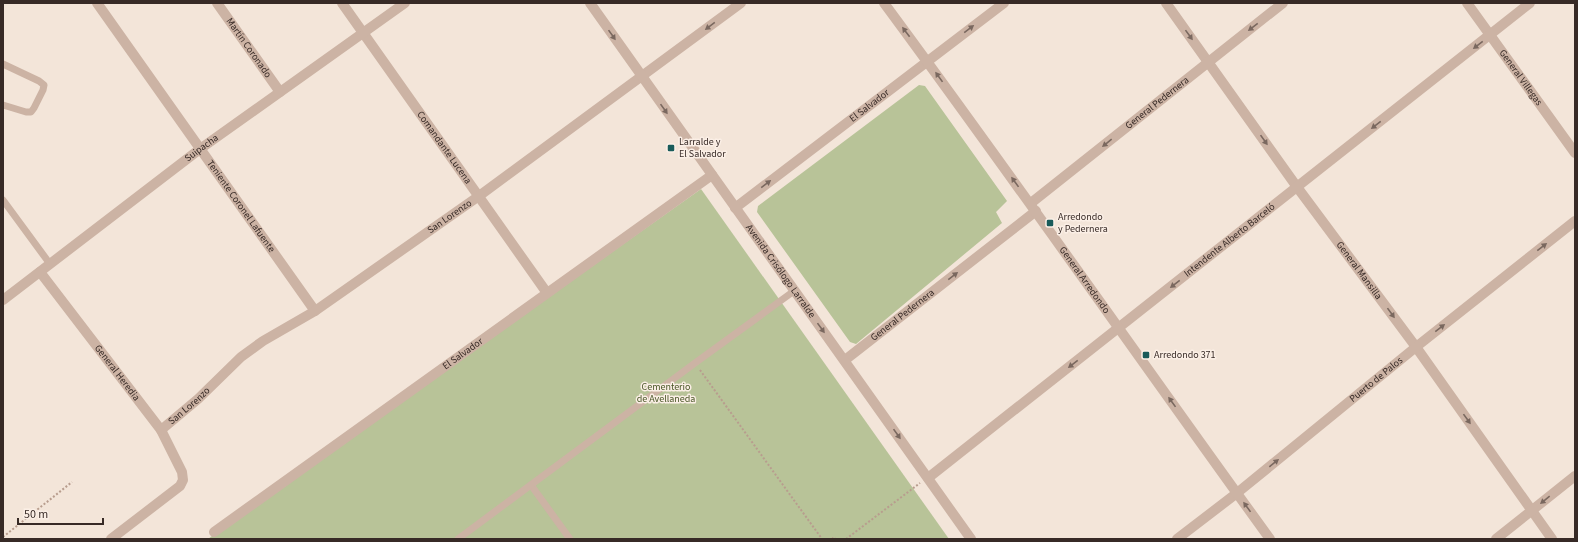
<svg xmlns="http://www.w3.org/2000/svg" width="1578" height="542" font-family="'Source Sans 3',sans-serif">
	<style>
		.green { fill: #b8c398 }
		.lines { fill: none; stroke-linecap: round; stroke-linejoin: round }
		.path { stroke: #b89d8e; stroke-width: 2; stroke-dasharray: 2 2; stroke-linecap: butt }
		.service { stroke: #ccb3a4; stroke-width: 7 }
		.minor { stroke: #ccb3a4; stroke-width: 10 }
		.tertiary { stroke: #ccb3a4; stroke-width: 10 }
		.oneway { fill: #7a685f }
		.poi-dot { fill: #195b5a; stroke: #fbefe6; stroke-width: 1.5 }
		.labels { text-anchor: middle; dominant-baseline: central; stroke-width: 3; stroke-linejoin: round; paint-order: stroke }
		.street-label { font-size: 10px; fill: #372a26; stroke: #fbefe6 }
		.poi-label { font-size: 10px; fill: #372a26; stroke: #fbefe6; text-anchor: start }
		.park-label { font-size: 10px; fill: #4a5728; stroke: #fbefe6 }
	</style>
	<rect width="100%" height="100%" fill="#f3e5d9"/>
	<g class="green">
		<polygon points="919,85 925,86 1007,201 996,212 1002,223 856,344 850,342 757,212 758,206"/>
		<polygon points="701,189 949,539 208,539 228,524"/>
	</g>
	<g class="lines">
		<g class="path">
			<polyline points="700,370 822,539"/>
			<polyline points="3,537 72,482"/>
			<polyline points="832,539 834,537 835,539"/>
			<polyline points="846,539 920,483"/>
		</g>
		<g class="service">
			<polyline points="3,64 39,81 44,85 43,90 34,108 31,112 26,112 3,105"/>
			<polyline points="3,200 50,264"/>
			<polyline points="531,485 570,539"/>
			<polyline points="458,539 695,363 794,291"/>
		</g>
		<g class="minor">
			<path id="s1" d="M97,3L315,311"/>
			<path id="s2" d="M217,3L280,92"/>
			<path id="s3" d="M342,3L547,293"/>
			<path id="s4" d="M1166,3L1297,187L1416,347L1552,539"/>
			<path id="s5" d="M1467,3L1575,153"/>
			<path id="s6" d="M1031,203L1283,3"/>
			<path id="s7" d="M735,208L1004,3"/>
			<path id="s8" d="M40,272L161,430L182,472L183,480L180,486L111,539"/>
			<path id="s9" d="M845,360L1036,211"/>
			<path id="s10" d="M161,430L198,399L241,357L263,341L315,311L479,196L741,3"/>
			<path id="s11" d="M928,478L1530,3"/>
			<path id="s12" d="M214,532L712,175"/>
			<path id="s13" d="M1177,539L1237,493L1416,347L1575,221"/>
			<polyline points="1496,539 1575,476"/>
		</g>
		<g class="tertiary">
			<path id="s14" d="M590,3C716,182 845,360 971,539"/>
			<path id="s15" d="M884,3C1015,180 1141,361 1270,539"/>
			<path id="s16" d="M3,300L200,149L405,3"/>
		</g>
	</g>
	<defs><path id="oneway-solid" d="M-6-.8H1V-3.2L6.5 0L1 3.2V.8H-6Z"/></defs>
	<g class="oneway">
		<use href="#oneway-solid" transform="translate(710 26) rotate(143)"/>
		<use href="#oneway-solid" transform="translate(1253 27) rotate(142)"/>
		<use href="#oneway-solid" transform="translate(969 29) rotate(-37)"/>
		<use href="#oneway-solid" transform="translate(906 32) rotate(-127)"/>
		<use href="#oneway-solid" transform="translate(612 35) rotate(55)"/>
		<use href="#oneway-solid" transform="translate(1189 35) rotate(54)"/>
		<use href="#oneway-solid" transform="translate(1478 45) rotate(142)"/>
		<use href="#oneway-solid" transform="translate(939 77) rotate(-126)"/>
		<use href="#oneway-solid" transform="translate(664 109) rotate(55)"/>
		<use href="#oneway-solid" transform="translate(1376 125) rotate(142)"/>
		<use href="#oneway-solid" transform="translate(1264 140) rotate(55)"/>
		<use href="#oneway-solid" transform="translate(1107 143) rotate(141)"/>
		<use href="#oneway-solid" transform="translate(1015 182) rotate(-126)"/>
		<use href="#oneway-solid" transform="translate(766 184) rotate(-37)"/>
		<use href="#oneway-solid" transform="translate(1542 247) rotate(-38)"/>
		<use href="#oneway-solid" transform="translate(953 276) rotate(-38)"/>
		<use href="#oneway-solid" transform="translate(1175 284) rotate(142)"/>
		<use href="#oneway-solid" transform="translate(1391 313) rotate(54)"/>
		<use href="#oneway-solid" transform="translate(821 328) rotate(54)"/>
		<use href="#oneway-solid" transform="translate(1440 328) rotate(-38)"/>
		<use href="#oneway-solid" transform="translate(1073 364) rotate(142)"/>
		<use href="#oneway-solid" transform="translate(1172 402) rotate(-126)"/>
		<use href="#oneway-solid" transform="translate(1467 419) rotate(54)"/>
		<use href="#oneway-solid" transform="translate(897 434) rotate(55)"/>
		<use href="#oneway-solid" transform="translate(1274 463) rotate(-39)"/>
		<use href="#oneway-solid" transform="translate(1545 500) rotate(141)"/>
		<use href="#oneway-solid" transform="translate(1247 507) rotate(-126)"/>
	</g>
	<g class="poi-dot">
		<rect x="667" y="144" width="8" height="8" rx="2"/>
		<rect x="1046" y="219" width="8" height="8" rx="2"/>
		<rect x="1142" y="351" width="8" height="8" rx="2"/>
	</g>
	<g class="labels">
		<g class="street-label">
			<text stroke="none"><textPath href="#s2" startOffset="55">Martín Coronado</textPath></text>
			<text stroke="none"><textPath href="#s5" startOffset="92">General Villegas</textPath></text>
			<text stroke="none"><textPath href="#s6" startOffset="161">General Pedernera</textPath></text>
			<text stroke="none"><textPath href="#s7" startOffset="169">El Salvador</textPath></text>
			<text stroke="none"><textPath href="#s3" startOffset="177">Comandante Lucena</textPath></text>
			<text stroke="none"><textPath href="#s16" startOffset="250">Suipacha</textPath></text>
			<text stroke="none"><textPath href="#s1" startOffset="249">Teniente Coronel Lafuente</textPath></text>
			<text stroke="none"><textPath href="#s10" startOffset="360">San Lorenzo</textPath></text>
			<text stroke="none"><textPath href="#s11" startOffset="384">Intendente Alberto Barceló</textPath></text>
			<text stroke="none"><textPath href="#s14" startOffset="329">Avenida Crisólogo Larralde</textPath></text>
			<text stroke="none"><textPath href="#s4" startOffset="330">General Mansilla</textPath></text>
			<text stroke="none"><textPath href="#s15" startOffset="342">General Arredondo</textPath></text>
			<text stroke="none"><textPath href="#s9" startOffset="73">General Pedernera</textPath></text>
			<text stroke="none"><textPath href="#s12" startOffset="306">El Salvador</textPath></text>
			<text stroke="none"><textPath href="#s8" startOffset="127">General Heredia</textPath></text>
			<text stroke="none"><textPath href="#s13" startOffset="255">Puerto de Palos</textPath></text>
			<text stroke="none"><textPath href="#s10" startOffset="37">San Lorenzo</textPath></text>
		</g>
		<g class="poi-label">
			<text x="679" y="142">Larralde y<tspan x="679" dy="12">El Salvador</tspan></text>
			<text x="1058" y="217">Arredondo<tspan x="1058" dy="12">y Pedernera</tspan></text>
			<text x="1154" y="355">Arredondo 371</text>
		</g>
		<g class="park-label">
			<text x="666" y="387">Cementerio<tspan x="666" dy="12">de Avellaneda</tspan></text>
		</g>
	</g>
	<rect width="1578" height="542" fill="none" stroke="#372a26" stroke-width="8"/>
	<path d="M18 518v6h85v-6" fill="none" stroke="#372a26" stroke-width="2"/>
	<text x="24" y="518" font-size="12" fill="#372a26" stroke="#fbefe6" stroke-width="3" paint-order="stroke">50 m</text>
</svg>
